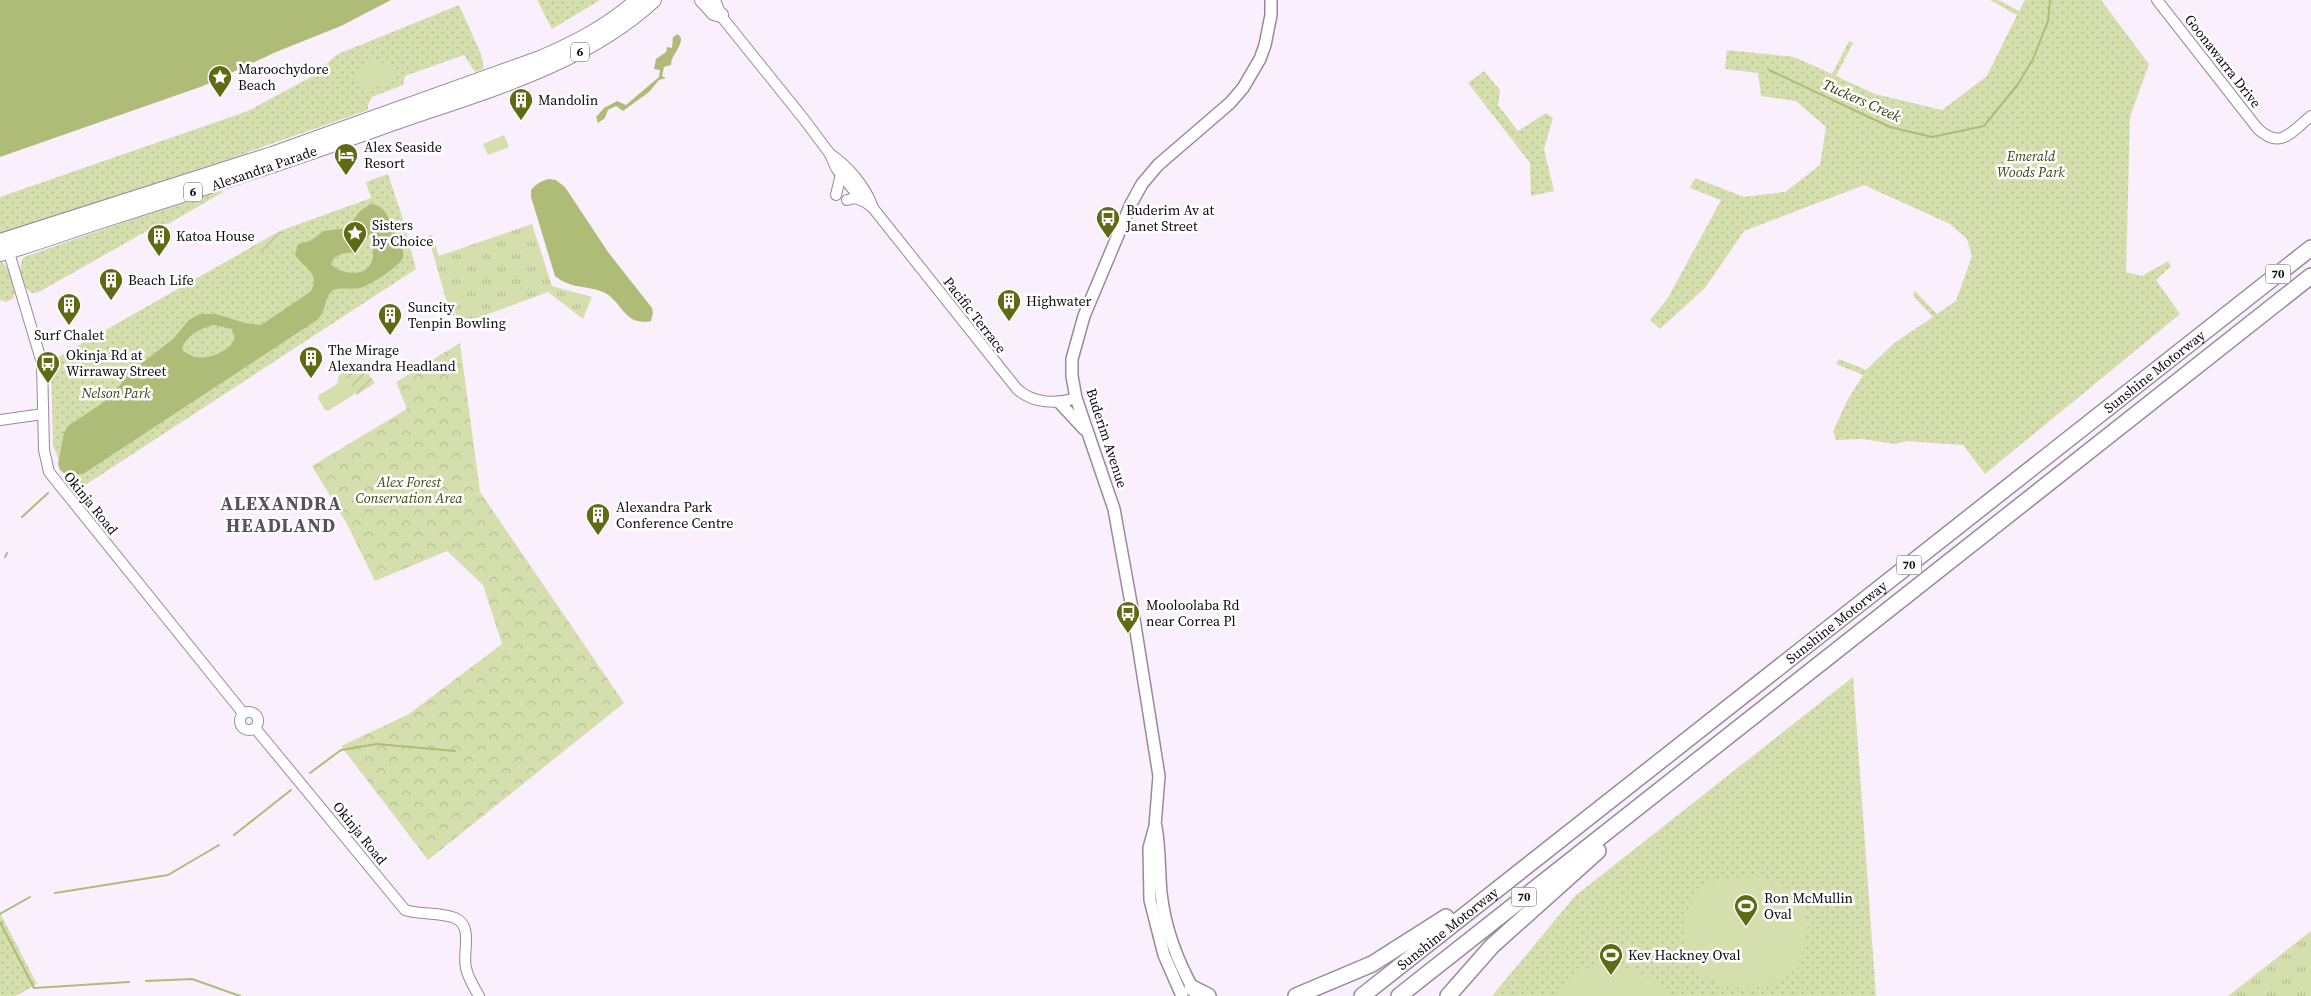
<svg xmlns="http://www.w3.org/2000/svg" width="2311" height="996" font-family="'Source Serif 4',serif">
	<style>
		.grass { fill: url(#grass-tufts) }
		.forest { fill: url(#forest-crowns) }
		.park { fill: url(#park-dots) }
		.garden { fill: url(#garden-furrows) }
		.pitch { fill: #d5dfad }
		.water { fill: #afbc78; fill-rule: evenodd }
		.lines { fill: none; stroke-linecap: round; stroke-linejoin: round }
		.stream { stroke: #afbc78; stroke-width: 2 }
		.tertiary-casing { stroke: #99899e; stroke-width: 12 }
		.secondary-casing { stroke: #99899e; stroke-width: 14 }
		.primary-casing { stroke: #99899e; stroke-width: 16 }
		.motorway-casing { stroke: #99899e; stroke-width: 18 }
		.tertiary { stroke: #fff; stroke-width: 10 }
		.secondary { stroke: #fff; stroke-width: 11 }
		.primary { stroke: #fff; stroke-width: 14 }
		.motorway { stroke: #fff; stroke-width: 15 }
		.labels { text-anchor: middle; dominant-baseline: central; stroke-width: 5; stroke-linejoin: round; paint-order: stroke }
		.shield { fill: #fff; stroke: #575358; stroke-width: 1 }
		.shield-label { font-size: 12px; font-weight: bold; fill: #0f0910 }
		.street-label { font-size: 14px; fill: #0f0910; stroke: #fff }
		.poi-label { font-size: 14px; fill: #0f0910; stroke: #fff; text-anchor: start }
		.park-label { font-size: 14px; font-style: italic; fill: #3d4512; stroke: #fff }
		.water-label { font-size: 15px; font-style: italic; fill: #373e09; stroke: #fff }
		.district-label { font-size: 19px; font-weight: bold; letter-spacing: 1px; fill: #5d4f61; stroke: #fff }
	</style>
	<defs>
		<pattern id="grass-tufts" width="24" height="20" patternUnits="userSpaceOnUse" patternTransform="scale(1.25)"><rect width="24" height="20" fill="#d5dfad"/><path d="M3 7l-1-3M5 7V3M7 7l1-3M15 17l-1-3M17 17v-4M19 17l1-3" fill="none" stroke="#b6be94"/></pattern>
		<pattern id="forest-crowns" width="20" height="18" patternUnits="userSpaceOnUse" patternTransform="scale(1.25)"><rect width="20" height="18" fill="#d5dfad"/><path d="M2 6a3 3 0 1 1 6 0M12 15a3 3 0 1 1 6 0" fill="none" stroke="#b6be94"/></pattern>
		<pattern id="park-dots" width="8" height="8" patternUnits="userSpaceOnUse" patternTransform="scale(1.25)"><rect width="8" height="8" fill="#d5dfad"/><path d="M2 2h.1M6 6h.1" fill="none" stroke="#b6be94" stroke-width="1.8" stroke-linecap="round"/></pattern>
		<pattern id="garden-furrows" width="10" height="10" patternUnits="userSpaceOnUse" patternTransform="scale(1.25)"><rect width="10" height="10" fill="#d5dfad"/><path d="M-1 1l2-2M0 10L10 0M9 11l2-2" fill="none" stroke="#b6be94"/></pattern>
	</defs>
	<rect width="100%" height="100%" fill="#faeffd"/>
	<g class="grass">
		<polygon points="532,224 552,286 592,297 583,319 548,292 466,322 458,319 454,309 456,320 448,306 428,236 432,235 439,256"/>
		<polygon points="2311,931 2311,996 2228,996"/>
	</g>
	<polygon class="forest" points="460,343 480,492 624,703 428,860 341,746 409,714 502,644 483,585 447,551 375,581 347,524 312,466 407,409 396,382"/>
	<g class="park">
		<polygon points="537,0 600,0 552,29"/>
		<polygon points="1990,0 1998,0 2019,11 2025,0 2101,0 2149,64 2130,117 2126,272 2142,276 2168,261 2171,266 2156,280 2180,314 1985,474 1963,445 1906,441 1895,444 1862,439 1836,440 1833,431 1848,399 1863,375 1836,364 1839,359 1866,370 1894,343 1933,317 1913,296 1915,291 1937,314 1956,301 1972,256 1967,239 1950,224 1864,185 1744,231 1705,288 1660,329 1650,320 1668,298 1721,200 1690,188 1695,178 1744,197 1785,192 1820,165 1826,127 1796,101 1761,96 1758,73 1725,69 1727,50 1794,57 1832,74 1849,41 1853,43 1836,76 1875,94 1942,110 1987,76 2017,15"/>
		<polygon points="459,5 481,54 484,69 475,72 464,55 405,76 403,85 372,97 368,105 368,110 248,152 247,156 0,237 0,197 248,111 311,77 338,54"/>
		<polygon points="1484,71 1500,90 1498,105 1518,131 1546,113 1553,118 1544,149 1554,191 1531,196 1530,163 1468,83"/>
		<polygon points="388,174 402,216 416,269 73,493 53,446 51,361 280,231 371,198 366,182"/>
		<path d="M221,191L223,192L168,224H159L39,292L32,293C22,288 17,266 24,257L112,226Z"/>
		<path d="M0,261C10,267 18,288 13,299L6,302L0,300Z"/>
		<polygon points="1853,677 1876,996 1492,996 1575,896"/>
		<polygon points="0,913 37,984 16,996 0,996"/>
	</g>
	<g class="garden">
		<polygon points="280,231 283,236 256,255 250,248"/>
		<polygon points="361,363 375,383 357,395 347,378 337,384 339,375"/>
	</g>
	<g class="pitch">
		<polygon points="375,58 377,62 392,65 396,78 366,91 360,88 354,72 363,67 363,64"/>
		<polygon points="504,135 509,147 488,155 483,144"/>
		<polygon points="347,378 356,393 328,411 325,410 318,398 319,395"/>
		<path d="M1758,877C1766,880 1775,883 1783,887C1787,889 1790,893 1794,897C1809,915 1810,922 1804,945C1803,952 1802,962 1798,967C1769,996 1710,996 1689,958C1676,931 1688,893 1716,880C1724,877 1748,878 1758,877Z"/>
		<path d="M1608,963C1634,969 1653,976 1671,996H1558C1570,974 1584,969 1608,963Z"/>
	</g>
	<g class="water">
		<polygon points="0,0 391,0 341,26 276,52 203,86 0,157"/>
		<path d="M678,34L681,38C682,47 671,55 671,65L664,67L662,76L666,78L659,80L649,92L623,111L616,106L608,110L605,118L598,123L596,117L604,108L617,101L626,105L659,77L660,70L654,69L656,59L666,52L667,47L672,48L673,37Z"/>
		<path d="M549,179L556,180L565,187L608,252L652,308L653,313L651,321C624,327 622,300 603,292C585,285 571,289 555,276L531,197V190C536,184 541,181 549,179Z"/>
		<path d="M370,204C385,205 388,216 392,228C395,237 405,247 403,257C402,265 369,286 360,288C351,290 342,287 333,290C323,298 327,312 317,320L83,474L66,475L60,470L58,464L64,433L68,426L104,402L137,367L173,339L189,320L200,314H216L245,323L261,325L310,292C322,274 304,268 295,255L298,244L310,241L324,231L347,228L360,211ZM369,235L372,237C373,244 374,253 372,261C366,278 341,275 331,264C335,251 348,255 358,250ZM213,325L232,329C233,333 235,336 234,340C230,351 207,360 196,357C191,356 186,353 182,350C184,337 201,328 213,325Z"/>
	</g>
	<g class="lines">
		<g class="stream">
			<polyline points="1769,70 1890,127 1932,137 1984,126 2018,84 2033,59 2048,21 2050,0"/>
			<polyline points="22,517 48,493"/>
			<polyline points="5,557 7,553"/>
			<polyline points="310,773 341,750 377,744 455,751"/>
			<polyline points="234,835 291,790"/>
			<polyline points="55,893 168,875 219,845"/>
			<polyline points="0,914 30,897"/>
			<polyline points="0,922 34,988 129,982"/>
			<polyline points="146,981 192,979 240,996"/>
		</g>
		<g class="tertiary-casing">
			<g id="tertiary">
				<polyline points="715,0 721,15"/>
				<path d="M2157,0L2258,129C2281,150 2291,132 2311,116"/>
				<polyline points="717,11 803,118 830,154 836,168 859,197 873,208"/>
				<path d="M830,154C848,166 866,187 873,208L1017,389C1033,404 1057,404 1076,398"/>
				<polyline points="836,195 841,174"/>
				<polyline points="847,200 855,198 863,201"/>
				<polyline points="7,246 42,363 44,450 49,472 243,713"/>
				<polyline points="0,420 43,414"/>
				<circle cx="249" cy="721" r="9"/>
				<path d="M255,728L405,910C421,915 440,912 455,918C474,926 462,953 466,968C468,978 474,987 479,996"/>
			</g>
		</g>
		<g class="secondary-casing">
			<g id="secondary">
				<polyline points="1059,402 1084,429"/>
				<path d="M1156,827C1160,849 1159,871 1161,893C1165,929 1178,963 1196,994"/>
				<polyline points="1182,996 1164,955 1150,900 1149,848 1155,826 1159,776 1135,625 1114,509 1076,398 1072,376 1072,359 1084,316 1131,204 1142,184 1158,165 1230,103 1243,88 1260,59 1265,45 1271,15 1271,0"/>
			</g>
		</g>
		<g class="primary-casing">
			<g id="primary">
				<polyline points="702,0 714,13 721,15"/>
				<path d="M0,241L272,154L540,58C575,43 608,26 637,0"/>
				<path d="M0,254C35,244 70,231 104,220C197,191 288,161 380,128C474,94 579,69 654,0"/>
			</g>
		</g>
		<g class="motorway-casing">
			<g id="motorway">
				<polyline points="1192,988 1208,996"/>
				<polyline points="1296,996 1372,964 1446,917"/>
				<path id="s1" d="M1362,996L2311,248"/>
				<polyline points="1399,996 2311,276"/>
				<polyline points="1448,996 1492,946 1598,851"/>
			</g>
		</g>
		<use href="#tertiary" class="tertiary"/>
		<use href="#secondary" class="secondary"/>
		<use href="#primary" class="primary"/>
		<use href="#motorway" class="motorway"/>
	</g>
	<defs>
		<g id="sight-pin" transform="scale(1.25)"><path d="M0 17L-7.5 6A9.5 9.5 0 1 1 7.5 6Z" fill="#5f6b13" stroke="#fff"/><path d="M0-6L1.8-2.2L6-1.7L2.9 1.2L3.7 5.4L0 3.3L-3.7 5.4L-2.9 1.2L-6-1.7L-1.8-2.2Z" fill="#fff"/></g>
		<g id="building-pin" transform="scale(1.25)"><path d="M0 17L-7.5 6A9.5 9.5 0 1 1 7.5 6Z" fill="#5f6b13" stroke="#fff"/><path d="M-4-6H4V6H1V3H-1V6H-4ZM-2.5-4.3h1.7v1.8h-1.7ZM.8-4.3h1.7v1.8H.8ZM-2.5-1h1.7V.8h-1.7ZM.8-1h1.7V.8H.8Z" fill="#fff"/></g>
		<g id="hotel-pin" transform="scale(1.25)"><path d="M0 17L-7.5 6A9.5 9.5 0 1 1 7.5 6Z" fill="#5f6b13" stroke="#fff"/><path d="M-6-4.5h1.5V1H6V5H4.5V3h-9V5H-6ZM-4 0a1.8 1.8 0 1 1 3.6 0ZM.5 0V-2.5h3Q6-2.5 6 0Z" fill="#fff"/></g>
		<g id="bus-pin" transform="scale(1.25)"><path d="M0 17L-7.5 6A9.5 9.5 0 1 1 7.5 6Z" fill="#5f6b13" stroke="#fff"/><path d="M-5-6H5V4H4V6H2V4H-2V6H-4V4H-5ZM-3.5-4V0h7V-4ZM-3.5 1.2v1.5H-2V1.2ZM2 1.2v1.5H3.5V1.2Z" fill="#fff"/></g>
		<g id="stadium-pin" transform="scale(1.25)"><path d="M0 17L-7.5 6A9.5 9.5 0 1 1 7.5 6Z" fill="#5f6b13" stroke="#fff"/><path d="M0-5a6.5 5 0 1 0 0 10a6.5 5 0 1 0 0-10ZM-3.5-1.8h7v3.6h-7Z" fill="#fff"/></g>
	</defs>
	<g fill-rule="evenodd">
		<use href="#sight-pin" x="220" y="77"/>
		<use href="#building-pin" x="521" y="100"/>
		<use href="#hotel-pin" x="346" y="155"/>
		<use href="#bus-pin" x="1108" y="218"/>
		<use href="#sight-pin" x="355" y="233"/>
		<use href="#building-pin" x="159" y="236"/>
		<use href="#building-pin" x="111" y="280"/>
		<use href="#building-pin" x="1009" y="301"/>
		<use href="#building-pin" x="69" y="305"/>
		<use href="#building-pin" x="390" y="315"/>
		<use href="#building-pin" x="311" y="358"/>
		<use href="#bus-pin" x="48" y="363"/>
		<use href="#building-pin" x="598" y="515"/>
		<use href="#bus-pin" x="1128" y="613"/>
		<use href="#stadium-pin" x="1746" y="906"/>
		<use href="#stadium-pin" x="1611" y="955"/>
	</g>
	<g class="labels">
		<g class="shield">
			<rect x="571" y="42.5" width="18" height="19" rx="4"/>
			<rect x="184" y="182.5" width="18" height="19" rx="4"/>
			<rect x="2265.5" y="264.5" width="25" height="19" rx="4"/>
			<rect x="1896.5" y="555.5" width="25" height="19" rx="4"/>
			<rect x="1511.5" y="887.5" width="25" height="19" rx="4"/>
		</g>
		<g class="shield-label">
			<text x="580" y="52">6</text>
			<text x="193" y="192">6</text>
			<text x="2278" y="274">70</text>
			<text x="1909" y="565">70</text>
			<text x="1524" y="897">70</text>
		</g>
		<g class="street-label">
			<text transform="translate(2223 61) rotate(52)">Goonawarra Drive</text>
			<text transform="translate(264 168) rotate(-19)">Alexandra Parade</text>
			<text transform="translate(975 315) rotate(52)">Pacific Terrace</text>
			<text stroke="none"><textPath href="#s1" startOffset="1009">Sunshine Motorway</textPath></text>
			<text transform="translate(1107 438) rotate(72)">Buderim Avenue</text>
			<text transform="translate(91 503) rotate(51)">Okinja Road</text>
			<text stroke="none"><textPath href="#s1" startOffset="604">Sunshine Motorway</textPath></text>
			<text transform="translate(360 833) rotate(51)">Okinja Road</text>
			<text stroke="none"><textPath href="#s1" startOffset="109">Sunshine Motorway</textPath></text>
		</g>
		<g class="poi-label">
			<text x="238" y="69">Maroochydore<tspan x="238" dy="16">Beach</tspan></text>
			<text x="538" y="100">Mandolin</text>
			<text x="364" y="147">Alex Seaside<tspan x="364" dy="16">Resort</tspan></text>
			<text x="1126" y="210">Buderim Av at<tspan x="1126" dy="16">Janet Street</tspan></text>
			<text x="372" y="225">Sisters<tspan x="372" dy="16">by Choice</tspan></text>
			<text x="176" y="236">Katoa House</text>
			<text x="128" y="280">Beach Life</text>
			<text x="1026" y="301">Highwater</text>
			<text x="408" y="307">Suncity<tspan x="408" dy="16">Tenpin Bowling</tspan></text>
			<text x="69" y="335" text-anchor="middle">Surf Chalet</text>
			<text x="328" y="350">The Mirage<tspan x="328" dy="16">Alexandra Headland</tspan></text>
			<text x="66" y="355">Okinja Rd at<tspan x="66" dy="16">Wirraway Street</tspan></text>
			<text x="616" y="507">Alexandra Park<tspan x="616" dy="16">Conference Centre</tspan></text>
			<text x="1146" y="605">Mooloolaba Rd<tspan x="1146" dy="16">near Correa Pl</tspan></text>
			<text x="1764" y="898">Ron McMullin<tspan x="1764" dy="16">Oval</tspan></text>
			<text x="1628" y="955">Kev Hackney Oval</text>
		</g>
		<g class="park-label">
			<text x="2031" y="156">Emerald<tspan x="2031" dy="16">Woods Park</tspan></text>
			<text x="116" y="393">Nelson Park</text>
			<text x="409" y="482">Alex Forest<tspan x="409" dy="16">Conservation Area</tspan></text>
		</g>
		<g class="water-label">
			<text transform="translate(1862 100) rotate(24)">Tuckers Creek</text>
		</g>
		<g class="district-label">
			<text x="281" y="503">ALEXANDRA<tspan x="281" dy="22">HEADLAND</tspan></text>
		</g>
	</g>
</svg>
